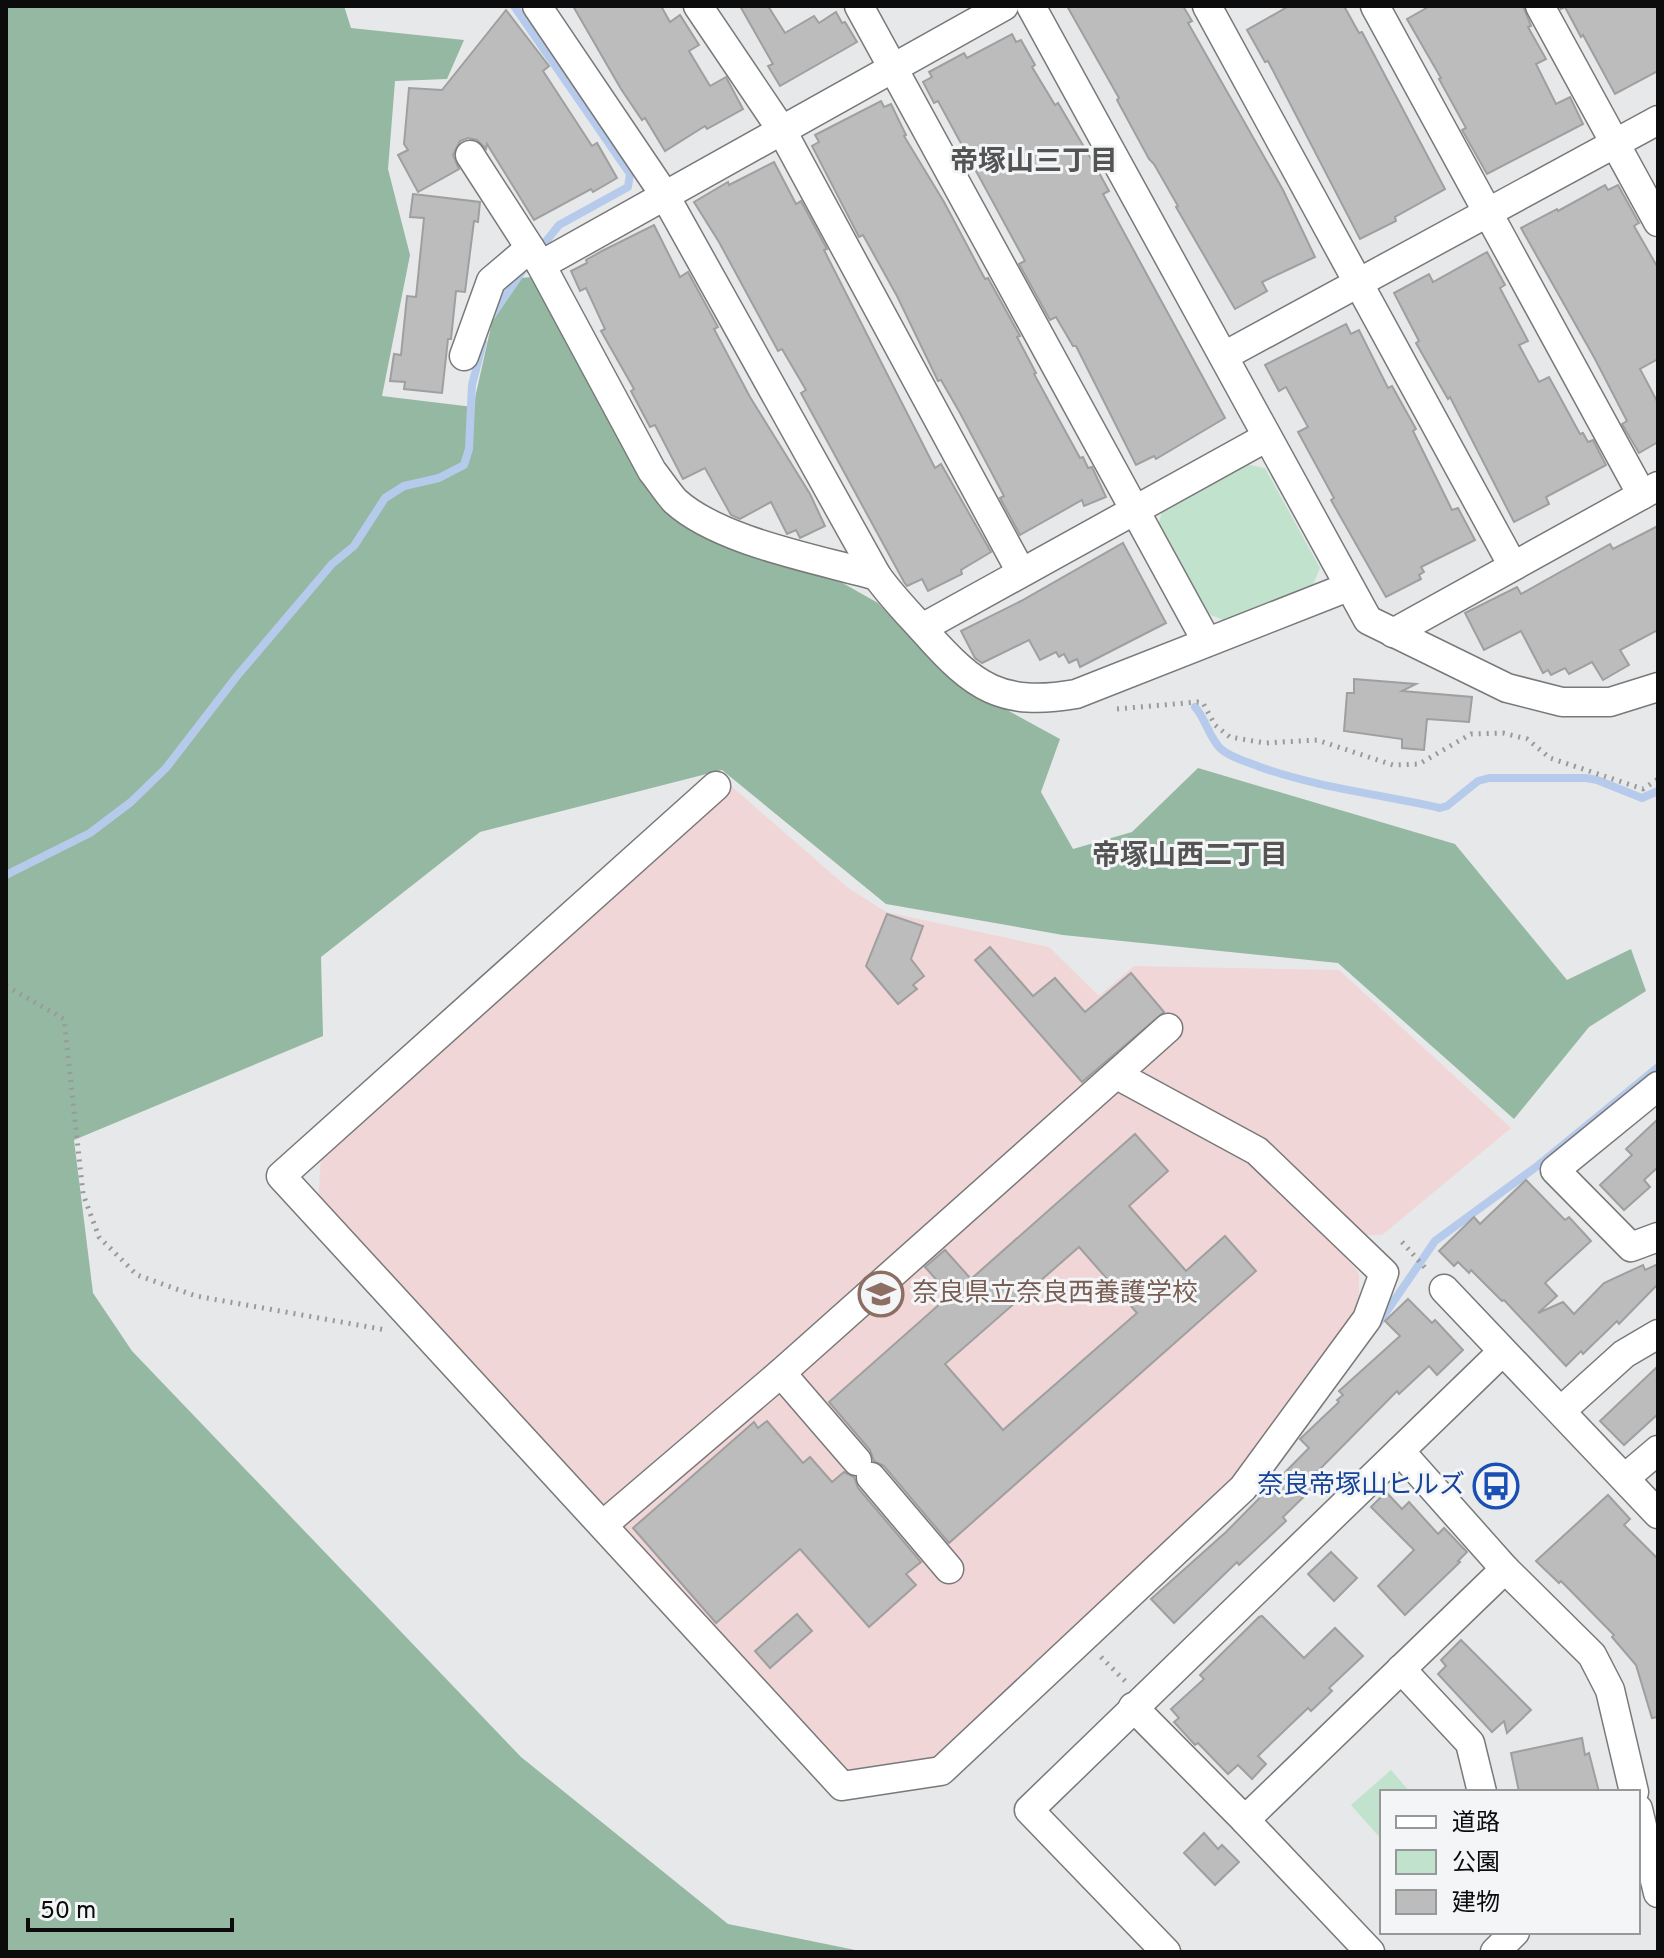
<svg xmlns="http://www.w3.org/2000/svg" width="1664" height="1958" font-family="Overpass,'Noto Sans JP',sans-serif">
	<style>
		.education { fill: #f1d6d8 }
		.green { fill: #c1e3ce }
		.forest { fill: #94b8a1 }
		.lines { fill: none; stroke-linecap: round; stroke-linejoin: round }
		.stream { stroke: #b6cbeb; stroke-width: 8 }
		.building { fill: #bcbcbd; stroke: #9f9fa0; stroke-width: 2; fill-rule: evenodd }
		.minor-casing { stroke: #79797a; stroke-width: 31 }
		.path { stroke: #9a9a9b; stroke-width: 5; stroke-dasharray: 2 6; stroke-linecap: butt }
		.minor { stroke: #fff; stroke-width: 28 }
		.labels { text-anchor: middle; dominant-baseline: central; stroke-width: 6; stroke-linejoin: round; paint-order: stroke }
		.education-label { font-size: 26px; fill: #785e54; stroke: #f4f5f6; text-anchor: start }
		.transit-label { font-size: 26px; fill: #164399; stroke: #f4f5f6; text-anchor: end }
		.neighbourhood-label { font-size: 28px; font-weight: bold; fill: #545455; stroke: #f4f5f6 }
	</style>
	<rect width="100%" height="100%" fill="#e7e8e9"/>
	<polygon class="education" points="730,785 847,887 886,912 1049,947 1099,996 1134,966 1339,970 1511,1128 1382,1235 1356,1235 1262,1140 1157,1080 1144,1099 1255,1163 1356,1269 1359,1275 1359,1312 1232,1484 933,1766 846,1779 318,1200 322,1146"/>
	<g class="green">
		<polygon points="1245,464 1265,468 1320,568 1312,587 1226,621 1206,613 1158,526 1163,508"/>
		<polygon points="1391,1770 1410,1792 1382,1792 1382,1840 1351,1805"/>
	</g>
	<polygon class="forest" points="6,6 344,6 351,28 464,40 447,79 395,81 388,169 410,255 382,396 473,407 492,322 521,278 531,277 660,507 726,545 832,577 878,603 950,679 1060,739 1041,792 1073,849 1132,832 1198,768 1455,844 1567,980 1631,949 1646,991 1589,1027 1514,1119 1338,963 1063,935 886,904 722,770 480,832 321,957 323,1036 74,1140 93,1293 132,1351 521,1757 728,1924 865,1952 6,1952"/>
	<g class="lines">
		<g class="stream">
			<polyline points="514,6 630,174 628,187 559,225 539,250"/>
			<polyline points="490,318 523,270"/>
			<path d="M1195,707C1206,719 1209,738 1221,749C1231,758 1248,762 1260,767C1319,788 1380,794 1440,808L1447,806L1478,781L1489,778H1586L1597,780L1642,798L1658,791"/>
			<polyline points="6,875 90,833 131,802 166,768 237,676 332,564 354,546 385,498 404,486 439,478 464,465 469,449 472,385 483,342"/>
			<polyline points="1378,1324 1435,1241 1536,1167 1658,1067"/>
		</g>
	</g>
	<g class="building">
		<polygon points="573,6 661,6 670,22 680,15 699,45 689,51 710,86 726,77 743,109 707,129 705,126 665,151 645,118 642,120 621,89"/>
		<polygon points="740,6 768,6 785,33 814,16 819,23 836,12 842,23 845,22 857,42 780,86 768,66 773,64"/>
		<polygon points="1067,6 1183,6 1192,21 1188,23 1283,190 1315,257 1262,282 1267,291 1235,309 1176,207 1178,206 1154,164 1149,159 1117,100 1119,98"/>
		<polygon points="1289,6 1344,6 1359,33 1362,32 1445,189 1395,217 1396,221 1360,239 1268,61 1265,62 1247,30"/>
		<polygon points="1430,6 1523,6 1531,26 1528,27 1546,59 1536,64 1556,104 1570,97 1583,124 1487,174 1462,130 1466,128 1439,79 1441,78 1407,19"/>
		<polygon points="1559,6 1658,6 1658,71 1615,94 1583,35 1581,37 1565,7 1561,9"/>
		<polygon points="506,10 549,66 543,71 592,146 597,143 617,178 593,192 591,189 534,220 487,144 486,149 477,140 468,138 460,141 453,155 459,169 418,192 398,155 408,150 404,144 409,88 442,90"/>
		<polygon points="1012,34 1016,42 1021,40 1035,65 1032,67 1055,105 1058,103 1097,169 1109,191 1103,194 1225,418 1156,459 1154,456 1136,465 1076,346 1073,346 1056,317 1050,320 1019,264 1025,261 938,101 934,103 923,82 932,77 929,72 964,53 967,58"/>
		<polygon points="881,101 884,107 891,104 906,135 904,136 944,202 985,279 988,278 1020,336 1017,337 1036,373 1034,374 1080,458 1083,457 1088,468 1092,467 1106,497 1084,506 1082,500 1020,535 1000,498 1004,496 960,413 941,380 938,381 897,296 863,235 859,237 812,146 819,142 815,135"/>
		<polygon points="774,162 796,204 801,201 827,249 824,250 826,254 935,468 941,464 991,552 961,570 962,574 928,591 922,579 907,586 904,582 801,393 806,390 782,349 778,351 719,242 694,202 728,182 729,185"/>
		<polygon points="1605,185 1608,190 1618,185 1639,223 1634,226 1658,268 1658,359 1640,369 1658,403 1658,442 1639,453 1622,424 1627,421 1595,359 1521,228 1557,209 1558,211"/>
		<polygon points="413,194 480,202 478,222 474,221 465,292 456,291 451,339 448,339 442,393 404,389 405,382 390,381 394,354 401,355 407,296 416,297 424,218 410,217"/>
		<polygon points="654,225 680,277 688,272 718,327 714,329 750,397 810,494 825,526 800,538 796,530 787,534 771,502 740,519 731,515 705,468 683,479 655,425 650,427 631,391 634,389 601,331 605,329 586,288 580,291 571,271 587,263 586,260 602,251"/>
		<polygon points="1487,252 1505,285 1500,288 1528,341 1519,345 1539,382 1549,377 1580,434 1583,433 1588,442 1593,440 1606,465 1546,497 1549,504 1514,522 1450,397 1448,399 1416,343 1419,341 1394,293 1429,274 1433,282"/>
		<polygon points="1346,324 1351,334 1359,330 1388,388 1392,386 1416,429 1413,431 1452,510 1458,508 1475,540 1421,567 1424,572 1419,575 1421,579 1386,597 1331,500 1334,498 1298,432 1308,427 1286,387 1279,391 1265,365"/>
		<polygon points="1658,526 1658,630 1620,650 1629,665 1603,680 1592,662 1569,674 1565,668 1551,675 1548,670 1543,673 1521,631 1484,650 1465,613 1517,587 1521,594 1610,544 1613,549"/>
		<polygon points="1123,543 1166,623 1080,667 1077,659 1069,663 1064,654 1059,657 1056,652 1040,660 1029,640 982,663 975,658 961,631 1021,601"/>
		<polygon points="1354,679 1416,684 1402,691 1472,697 1469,722 1427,719 1424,750 1402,748 1402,739 1344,731 1347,693 1354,693"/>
		<polygon points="887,914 923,926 911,959 924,976 913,985 917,989 898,1004 866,966"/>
		<polygon points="990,947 1033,996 1055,978 1085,1012 1131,973 1164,1012 1082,1082 975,960"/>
		<polygon points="1658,1119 1658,1167 1644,1180 1650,1187 1624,1210 1600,1185 1632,1155 1626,1149"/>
		<path d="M1135,1134L1168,1171L1129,1206L1186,1271L1225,1236L1256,1271L949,1543L884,1466L874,1461L870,1450L829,1402L950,1295L925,1267L945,1250L971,1279ZM1079,1247L1137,1313L1003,1430L945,1364Z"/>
		<polygon points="1526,1180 1565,1220 1569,1217 1591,1241 1545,1283 1557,1296 1538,1313 1563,1302 1574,1314 1604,1283 1643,1265 1645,1270 1658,1264 1658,1284 1619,1324 1617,1321 1583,1354 1581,1351 1566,1366 1504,1300 1502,1301 1471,1270 1469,1273 1458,1262 1454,1266 1439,1251 1474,1217 1480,1224"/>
		<polygon points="1408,1299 1432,1323 1435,1320 1463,1350 1437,1375 1429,1366 1399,1394 1397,1391 1316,1473 1322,1479 1283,1517 1286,1521 1239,1565 1237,1562 1174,1623 1151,1599 1226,1532 1309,1448 1300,1439 1339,1402 1337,1400 1343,1395 1339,1391 1400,1336 1385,1321"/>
		<polygon points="1658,1366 1658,1414 1624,1445 1600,1421"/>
		<polygon points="767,1421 803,1463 810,1457 832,1482 844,1472 854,1477 858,1488 921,1562 906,1574 916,1585 869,1627 800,1549 716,1623 633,1528 754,1422 758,1428"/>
		<polygon points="1386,1492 1402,1509 1409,1502 1438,1534 1444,1528 1467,1552 1458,1561 1460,1562 1405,1615 1378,1586 1414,1550 1371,1507"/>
		<polygon points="1608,1495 1630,1519 1624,1525 1658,1559 1658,1717 1652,1718 1636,1665 1612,1637 1614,1635 1561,1581 1559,1583 1536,1561"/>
		<polygon points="1331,1552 1357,1578 1334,1601 1308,1574"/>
		<polygon points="797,1614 812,1631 770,1668 755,1651"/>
		<polygon points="1262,1616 1304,1658 1335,1628 1363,1656 1329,1688 1332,1691 1311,1711 1308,1708 1258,1756 1266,1764 1252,1779 1238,1765 1228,1774 1198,1743 1195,1745 1174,1722 1179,1718 1171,1709 1204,1679 1200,1675 1259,1617"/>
		<polygon points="1461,1640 1531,1710 1507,1733 1504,1721 1492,1732 1438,1674 1446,1666 1441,1660"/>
		<polygon points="1582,1738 1585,1755 1589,1753 1599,1792 1519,1792 1511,1753"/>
		<polygon points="1204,1833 1218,1849 1222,1845 1239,1862 1215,1885 1184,1853"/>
	</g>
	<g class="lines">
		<g class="minor-casing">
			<g id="minor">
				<path d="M537,6L664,194L877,576C892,597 909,614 926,633C974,687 1001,707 1076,694L1348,587"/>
				<polyline points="698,6 781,129 1021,572"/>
				<polyline points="859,6 1207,642"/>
				<polyline points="1031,6 1368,620 1507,688 1562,702 1610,702 1658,687"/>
				<polyline points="1207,6 1513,566"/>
				<polyline points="1375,6 1642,495"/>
				<polyline points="1540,6 1658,222"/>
				<path d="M470,155L541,265L652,471C660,481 667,492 675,501C720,542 818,559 877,576"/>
				<polyline points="541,265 1004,6"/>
				<polyline points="464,356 491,281 530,248"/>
				<polyline points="1224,356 1658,120"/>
				<polyline points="922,628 1267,437"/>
				<polyline points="1393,633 1658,486"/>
				<polyline points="716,786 281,1176 842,1786 941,1771 1243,1488 1367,1319 1384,1273 1257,1151 1117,1075"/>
				<polyline points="1658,1086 1555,1170 1631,1247 1658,1237"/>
				<polyline points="1444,1289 1658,1514"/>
				<polyline points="781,1373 857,1461"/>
				<polyline points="1562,1410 1624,1354 1658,1334"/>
				<polyline points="1400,1451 1505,1569 1592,1655 1610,1690 1634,1792"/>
				<polyline points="871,1477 949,1569"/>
				<polyline points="1625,1478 1658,1450"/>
				<polyline points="603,1525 781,1373 1168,1028"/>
				<polyline points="1401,1669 1470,1743 1482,1792"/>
				<polyline points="1133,1707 1245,1820 1370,1952"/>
				<polyline points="1638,1809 1658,1893"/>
				<polyline points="1245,1820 1505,1569"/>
				<polyline points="1166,1952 1029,1810 1502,1352"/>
				<polyline points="1495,1952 1515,1932"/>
			</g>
		</g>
		<g class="path">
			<polyline points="1117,709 1197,702 1203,703 1215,725 1230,737 1265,743 1317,740 1393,765 1419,764 1471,734 1503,733 1527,739 1550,758 1643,789 1658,779"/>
			<polyline points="6,986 64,1019 83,1194 99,1237 137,1275 196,1296 386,1330"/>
			<polyline points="1402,1242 1427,1270"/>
			<polyline points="1101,1657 1125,1681"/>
		</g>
		<use href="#minor" class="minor"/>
	</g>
	<defs>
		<g id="school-ring" transform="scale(2.3)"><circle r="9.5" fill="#f4f5f6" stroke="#8d6e63" stroke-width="1.5"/><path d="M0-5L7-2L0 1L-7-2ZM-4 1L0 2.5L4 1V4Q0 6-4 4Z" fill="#8d6e63"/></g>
		<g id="bus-ring" transform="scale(2.3)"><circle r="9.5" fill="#f4f5f6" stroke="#1a4fb4" stroke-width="1.5"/><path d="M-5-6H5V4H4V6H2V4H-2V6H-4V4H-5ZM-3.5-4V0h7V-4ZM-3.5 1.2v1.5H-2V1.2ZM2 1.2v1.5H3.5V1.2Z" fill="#1a4fb4"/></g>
	</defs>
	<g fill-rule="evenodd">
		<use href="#school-ring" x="881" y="1294"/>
		<use href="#bus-ring" x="1496" y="1486"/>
	</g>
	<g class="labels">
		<g class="education-label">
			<text x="912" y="1294">奈良県立奈良西養護学校</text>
		</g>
		<g class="transit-label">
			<text x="1465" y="1486">奈良帝塚山ヒルズ</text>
		</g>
		<g class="neighbourhood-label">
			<text x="1034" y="163">帝塚山三丁目</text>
			<text x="1190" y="857">帝塚山西二丁目</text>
		</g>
	</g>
	<rect width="1664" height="1958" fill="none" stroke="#0c0c0d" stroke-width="16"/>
	<rect x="1380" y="1790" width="260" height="144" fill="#f4f5f6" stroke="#979899" stroke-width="2"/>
	<rect x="1396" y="1816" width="40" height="12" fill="#ffffff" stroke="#979899" stroke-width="2"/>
	<text x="1452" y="1830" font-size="24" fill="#0c0c0d">道路</text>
	<rect x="1396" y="1850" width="40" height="24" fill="#c1e3ce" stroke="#979899" stroke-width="2"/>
	<text x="1452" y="1870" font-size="24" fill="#0c0c0d">公園</text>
	<rect x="1396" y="1890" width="40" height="24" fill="#bcbcbd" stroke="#979899" stroke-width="2"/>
	<text x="1452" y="1910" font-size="24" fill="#0c0c0d">建物</text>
	<path d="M28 1918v12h204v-12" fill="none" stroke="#0c0c0d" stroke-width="4"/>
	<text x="40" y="1918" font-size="24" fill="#0c0c0d" stroke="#f4f5f6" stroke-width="6" paint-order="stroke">50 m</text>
</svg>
